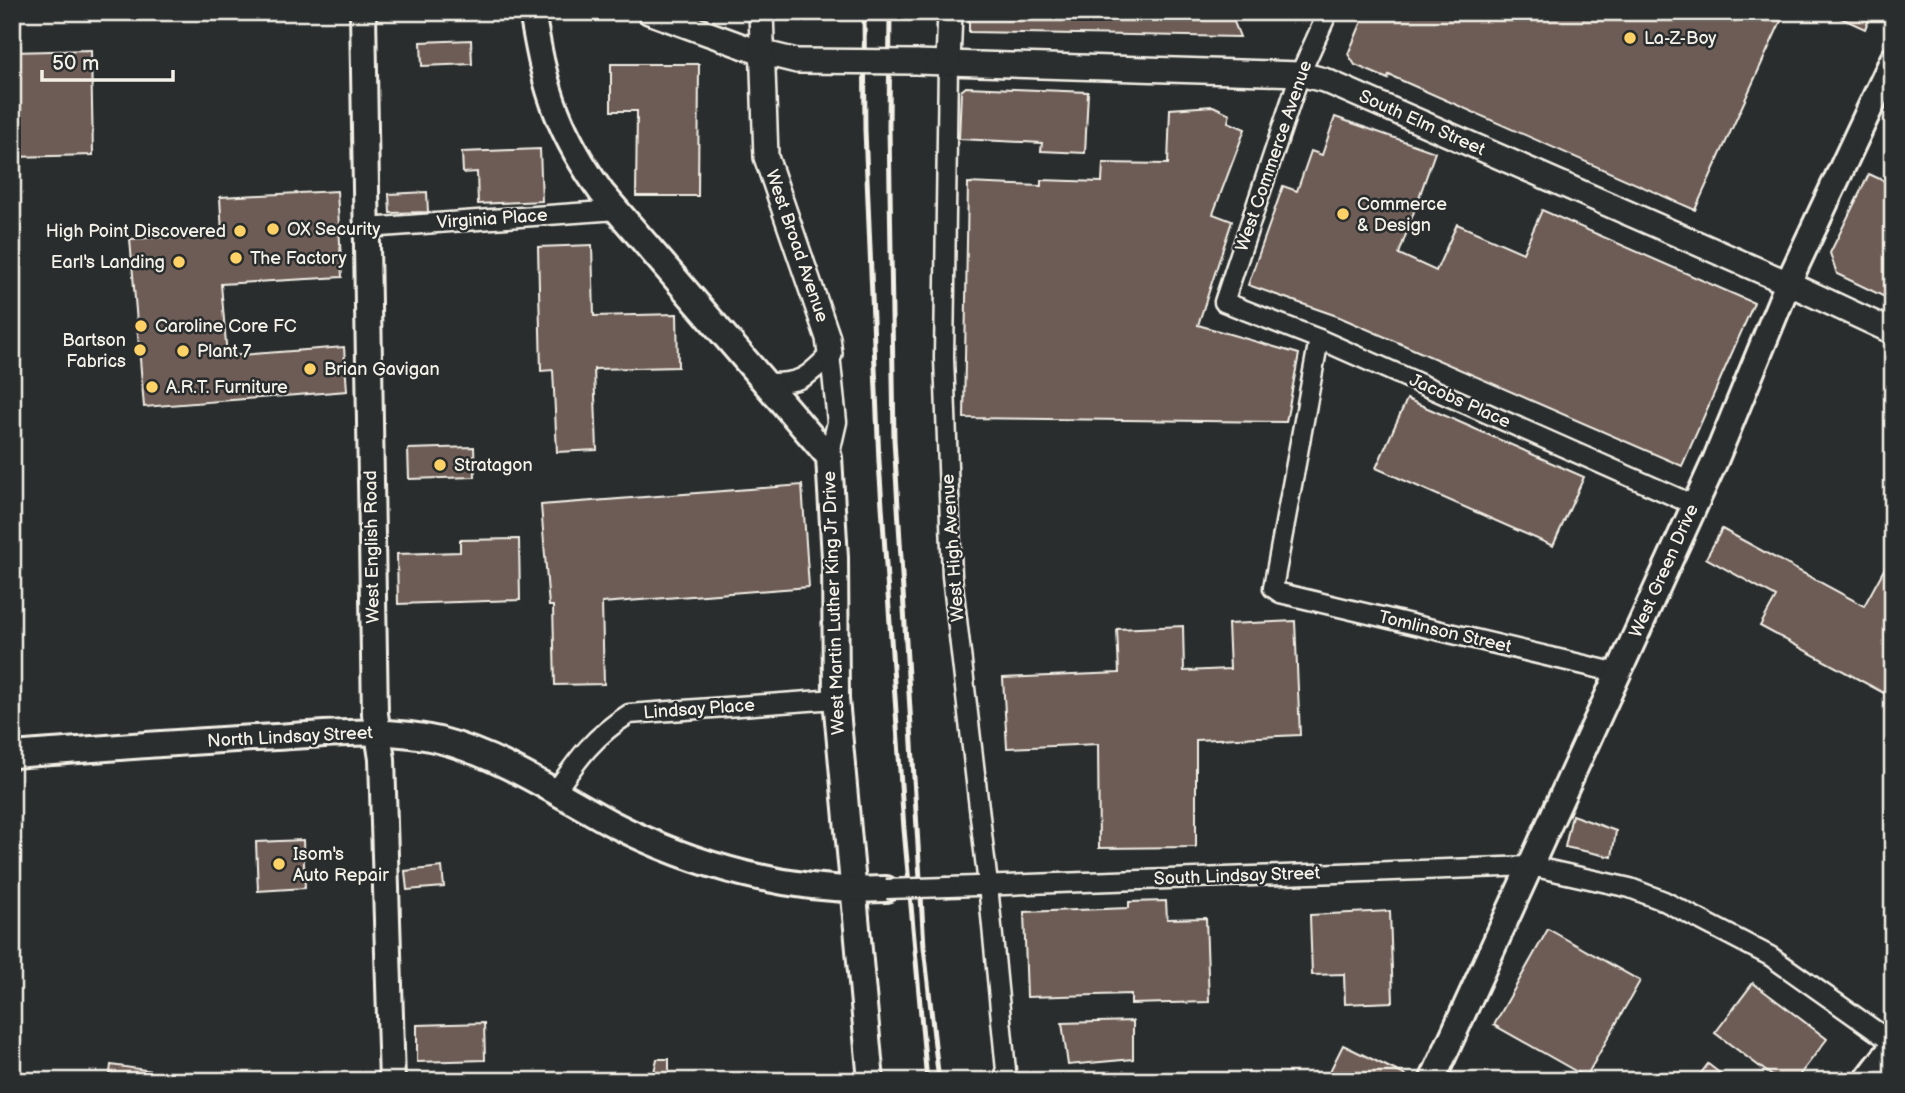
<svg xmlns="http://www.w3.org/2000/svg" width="1905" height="1093" font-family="'Balsamiq Sans',sans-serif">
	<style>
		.building { fill: #6d5b56; stroke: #f4f1e8; stroke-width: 2 }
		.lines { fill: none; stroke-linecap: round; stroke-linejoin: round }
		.minor-casing { stroke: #f4f1e8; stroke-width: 23 }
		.tertiary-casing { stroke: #f4f1e8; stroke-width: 28 }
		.secondary-casing { stroke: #f4f1e8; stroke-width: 30 }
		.minor { stroke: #2a2d2e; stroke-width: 18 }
		.tertiary { stroke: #2a2d2e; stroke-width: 23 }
		.secondary { stroke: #2a2d2e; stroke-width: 24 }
		.rail { stroke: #f4f1e8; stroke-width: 5 }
		.minor-bridge-casing { stroke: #f4f1e8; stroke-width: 23; stroke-linecap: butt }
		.tertiary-bridge-casing { stroke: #f4f1e8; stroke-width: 28; stroke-linecap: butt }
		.minor-bridge { stroke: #2a2d2e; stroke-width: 18 }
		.tertiary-bridge { stroke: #2a2d2e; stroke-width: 23 }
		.poi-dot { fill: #ffd166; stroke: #2a2d2e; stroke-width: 2.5 }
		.labels { text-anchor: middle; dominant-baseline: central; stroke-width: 5; stroke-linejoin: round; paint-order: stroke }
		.poi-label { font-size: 18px; fill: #f4f1e8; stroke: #2a2d2e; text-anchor: start }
		.street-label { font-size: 18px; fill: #f4f1e8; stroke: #2a2d2e }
	</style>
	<rect width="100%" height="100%" fill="#2a2d2e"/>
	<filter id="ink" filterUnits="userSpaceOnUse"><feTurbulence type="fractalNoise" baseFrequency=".0143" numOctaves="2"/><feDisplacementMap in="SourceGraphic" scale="14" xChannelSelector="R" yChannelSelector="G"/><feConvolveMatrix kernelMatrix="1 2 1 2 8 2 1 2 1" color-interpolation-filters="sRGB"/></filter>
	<g filter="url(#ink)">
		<g class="building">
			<polygon points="969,12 1230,12 1240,37 969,32"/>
			<polygon points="1366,12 1785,12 1695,210 1389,75 1388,79 1355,65 1348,54"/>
			<polygon points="1828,12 1872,12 1865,29"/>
			<polygon points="471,40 472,64 422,66 421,42"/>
			<polygon points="91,50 93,155 12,157 12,52"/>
			<polygon points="611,64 699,64 698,196 636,196 637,111 611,111"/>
			<polygon points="966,87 1088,92 1085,153 1041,151 1042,143 959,139 961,91"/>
			<polygon points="1213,106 1230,114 1228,122 1245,129 1213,214 1232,221 1198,325 1299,354 1286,422 964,418 968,183 1041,186 1041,180 1102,182 1103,163 1168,164 1170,109"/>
			<polygon points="1335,117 1435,152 1399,254 1436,271 1457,224 1523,253 1542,210 1754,303 1682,466 1337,316 1248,285 1283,186 1297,191 1311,151 1322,155"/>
			<polygon points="540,149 542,201 478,204 477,172 463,173 462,152"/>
			<polygon points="1869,174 1893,185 1893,301 1837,274 1830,253"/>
			<polygon points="337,191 342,277 221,284 227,356 344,347 347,391 144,407 130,239 222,234 220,197"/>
			<polygon points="427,192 428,212 390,213 389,194"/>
			<polygon points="592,245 594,316 677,314 678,367 594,369 597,450 557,452 553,370 541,371 538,247"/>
			<polygon points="1407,399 1584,477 1553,546 1376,468"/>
			<polygon points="474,447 475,477 409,479 408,449"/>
			<polygon points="802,485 809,587 602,603 604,684 555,685 553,606 549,606 541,505"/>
			<polygon points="1722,529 1864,606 1893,553 1893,698 1760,626 1776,597 1706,558"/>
			<polygon points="519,539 520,600 398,604 397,554 460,552 460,540"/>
			<polygon points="1295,621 1300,735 1196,740 1196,847 1099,848 1098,744 1007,748 1003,678 1119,673 1117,629 1183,626 1184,671 1230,669 1228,624"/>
			<polygon points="1572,815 1616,831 1612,857 1565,847"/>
			<polygon points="303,840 305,888 258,891 256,842"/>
			<polygon points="442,867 444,887 407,890 405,871"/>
			<polygon points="1166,901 1167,919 1206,918 1209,1002 1131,1004 1131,994 1027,997 1024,912 1129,908 1129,902"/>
			<polygon points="1390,911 1393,1002 1345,1004 1344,974 1312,975 1310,915"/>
			<polygon points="1548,929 1640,981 1586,1077 1494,1025"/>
			<polygon points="1753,983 1827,1039 1795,1081 1779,1081 1715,1033"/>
			<polygon points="1133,1021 1133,1059 1068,1065 1062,1023"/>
			<polygon points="484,1023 485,1060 417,1062 417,1025"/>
			<polygon points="1343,1045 1417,1081 1325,1081"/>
			<polygon points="657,1059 669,1059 669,1081 652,1081"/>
			<polygon points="1708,1064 1730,1081 1695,1081"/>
			<polygon points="111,1065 160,1072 160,1081 109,1081"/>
		</g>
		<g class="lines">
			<g class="minor-casing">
				<g id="minor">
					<polyline points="1328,12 1300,74 1224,302 1319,339 1694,505"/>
					<polyline points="948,63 944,358 952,576 988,885 1007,1081"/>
					<polyline points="367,228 617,210"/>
					<polyline points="1319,339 1273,588 1280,593 1618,673"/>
					<path d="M766,383C800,384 807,378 830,354"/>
					<polyline points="829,457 837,422 830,354"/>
					<path d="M555,792C578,759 594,736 629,714L836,699"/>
					<polyline points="948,887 1531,866 1630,888 1664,901 1770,956 1893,1043"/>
				</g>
			</g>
			<g class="tertiary-casing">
				<g id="tertiary">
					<polyline points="649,12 756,51 797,61"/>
					<polyline points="761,12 766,157 828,338 830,354"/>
					<polyline points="916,62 1300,74 1324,80 1788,283 1893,332"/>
					<polyline points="948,63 950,12"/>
				</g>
			</g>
			<g class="secondary-casing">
				<g id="secondary">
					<polyline points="363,12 375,714 382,759 392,1081"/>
					<path d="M532,12C538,46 544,81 557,113C568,141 584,168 602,193L829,457L835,558L836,699L871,1081"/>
					<path d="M12,755C100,749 188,741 276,737C331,734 386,727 439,740C501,756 556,793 611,823C694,866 791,893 886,889"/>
					<polyline points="1432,1081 1715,461 1788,283 1893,59"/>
					<polyline points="1866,1081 1893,1046"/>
				</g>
			</g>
			<use href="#minor" class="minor"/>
			<use href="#tertiary" class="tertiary"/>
			<use href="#secondary" class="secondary"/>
			<g class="rail">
				<polyline points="864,12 865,130 879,462 904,829 927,1081"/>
				<polyline points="890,12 889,127 894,439 924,947 939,1081"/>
			</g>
			<g class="minor-bridge-casing">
				<polyline id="minor-bridge" points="886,889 948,887"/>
			</g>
			<g class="tertiary-bridge-casing">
				<polyline id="tertiary-bridge" points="797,61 916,62"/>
			</g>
			<use href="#minor-bridge" class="minor-bridge"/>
			<use href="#tertiary-bridge" class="tertiary-bridge"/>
		</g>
	</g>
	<g class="poi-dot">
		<circle cx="1630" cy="38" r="7"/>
		<circle cx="1343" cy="214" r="7"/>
		<circle cx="273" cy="229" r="7"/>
		<circle cx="240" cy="231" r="7"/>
		<circle cx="236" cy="258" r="7"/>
		<circle cx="179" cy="262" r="7"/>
		<circle cx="141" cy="326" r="7"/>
		<circle cx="140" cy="350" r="7"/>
		<circle cx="183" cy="351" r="7"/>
		<circle cx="310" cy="369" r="7"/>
		<circle cx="152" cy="387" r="7"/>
		<circle cx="440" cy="465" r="7"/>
		<circle cx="279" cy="864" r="7"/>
	</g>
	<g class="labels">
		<g class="poi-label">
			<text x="1644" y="38">La-Z-Boy</text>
			<text x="1357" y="204">Commerce<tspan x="1357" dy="21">&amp; Design</tspan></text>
			<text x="287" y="229">OX Security</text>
			<text x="226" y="231" text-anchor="end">High Point Discovered</text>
			<text x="250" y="258">The Factory</text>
			<text x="165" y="262" text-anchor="end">Earl's Landing</text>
			<text x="155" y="326">Caroline Core FC</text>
			<text x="126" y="340" text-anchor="end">Bartson<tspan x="126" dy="21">Fabrics</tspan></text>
			<text x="197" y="351">Plant 7</text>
			<text x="324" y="369">Brian Gavigan</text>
			<text x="166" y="387">A.R.T. Furniture</text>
			<text x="454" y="465">Stratagon</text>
			<text x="293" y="854">Isom's<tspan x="293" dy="21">Auto Repair</tspan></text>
		</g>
		<g class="street-label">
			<text transform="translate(1422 123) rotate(24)">South Elm Street</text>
			<text transform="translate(1274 156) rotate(-71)">West Commerce Avenue</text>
			<text transform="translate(492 219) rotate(-4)">Virginia Place</text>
			<text transform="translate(797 246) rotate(71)">West Broad Avenue</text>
			<text transform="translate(1460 401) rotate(24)">Jacobs Place</text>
			<text transform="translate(372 547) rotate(-91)">West English Road</text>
			<text transform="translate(953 548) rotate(-94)">West High Avenue</text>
			<text transform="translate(1664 571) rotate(-66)">West Green Drive</text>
			<text transform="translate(834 603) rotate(-92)">West Martin Luther King Jr Drive</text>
			<text transform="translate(1445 632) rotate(13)">Tomlinson Street</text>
			<text transform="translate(699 709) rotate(-4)">Lindsay Place</text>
			<text transform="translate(290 737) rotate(-3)">North Lindsay Street</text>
			<text transform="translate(1237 876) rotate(-2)">South Lindsay Street</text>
		</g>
	</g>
	<rect width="1905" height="1093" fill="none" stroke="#2a2d2e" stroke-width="42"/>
	<rect x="21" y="21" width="1863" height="1051" fill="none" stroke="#f4f1e8" stroke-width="2.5" filter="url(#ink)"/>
	<path d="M42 70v10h131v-10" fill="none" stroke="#f4f1e8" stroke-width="3.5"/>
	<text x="52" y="70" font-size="21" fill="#f4f1e8" stroke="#2a2d2e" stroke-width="5" paint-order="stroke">50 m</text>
</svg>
